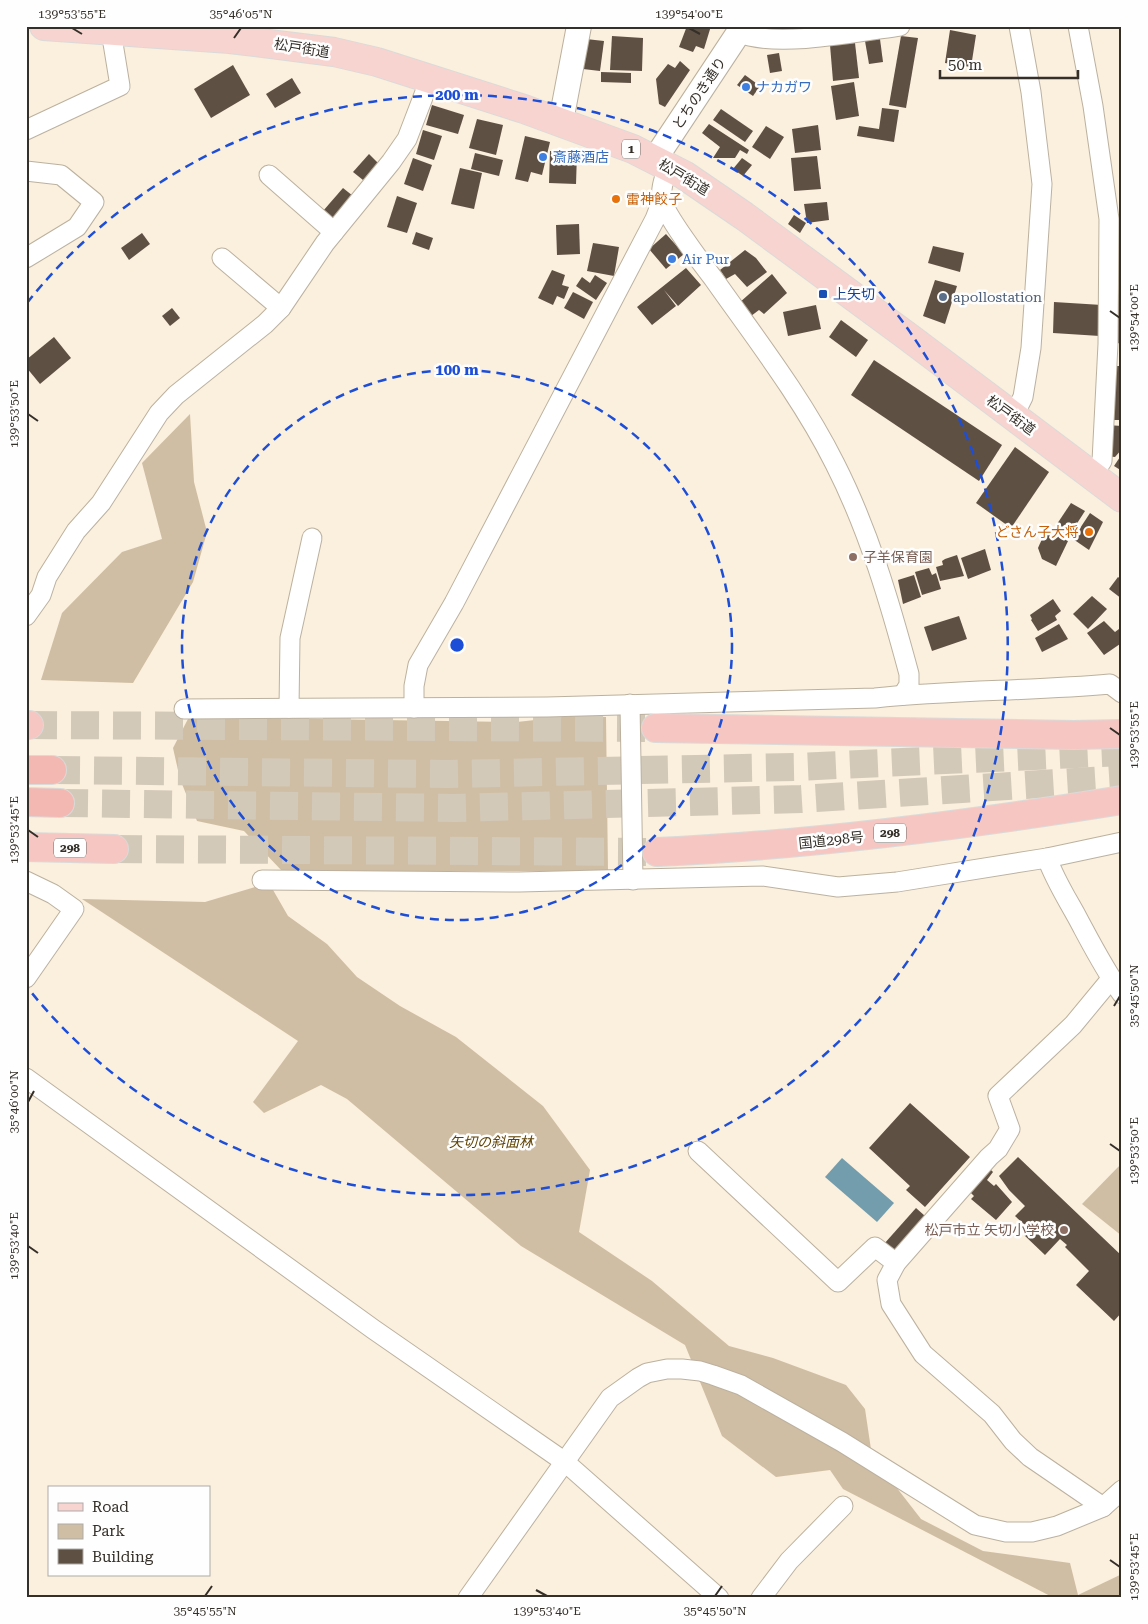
<svg xmlns="http://www.w3.org/2000/svg" width="1148" height="1624" font-family="'Roboto Serif','Noto Sans JP',serif">
	<style>
		.green { fill: #cfbea3 }
		.water { fill: #739dad }
		.building { fill: #5f5044 }
		.lines { fill: none; stroke-linecap: round; stroke-linejoin: round }
		.trunk-tunnel { stroke: #d3c9b9; stroke-width: 28; stroke-dasharray: 28 14; stroke-linecap: butt }
		.motorway-tunnel { stroke: #d3c9b9; stroke-width: 28; stroke-dasharray: 28 14; stroke-linecap: butt }
		.minor-casing { stroke: #bcb19f; stroke-width: 21 }
		.tertiary-casing { stroke: #bcb19f; stroke-width: 26 }
		.primary-casing { stroke: #dadad8; stroke-width: 30 }
		.trunk-casing { stroke: #dadad8; stroke-width: 30 }
		.motorway-casing { stroke: #dadad8; stroke-width: 30 }
		.minor { stroke: #fff; stroke-width: 19 }
		.tertiary { stroke: #fff; stroke-width: 24 }
		.primary { stroke: #f8d4d1; stroke-width: 28 }
		.trunk { stroke: #f6c6c2; stroke-width: 28 }
		.motorway { stroke: #f4b8b2; stroke-width: 28 }
		.ticks { fill: none; stroke: #342f28; stroke-width: 2 }
		.ring { fill: none; stroke: #1d4ed8; stroke-width: 2.5; stroke-dasharray: 9 6 }
		.shop-dot { fill: #3f7fe0; stroke: #fefefe; stroke-width: 2 }
		.food-dot { fill: #e8710a; stroke: #fefefe; stroke-width: 2 }
		.transit-dot { fill: #1a4fb4; stroke: #fefefe; stroke-width: 2 }
		.service-dot { fill: #5c6f8a; stroke: #fefefe; stroke-width: 2 }
		.education-dot { fill: #8d6e63; stroke: #fefefe; stroke-width: 2 }
		.labels { text-anchor: middle; dominant-baseline: central; stroke-width: 5; stroke-linejoin: round; paint-order: stroke }
		.shield { fill: #fefefe; stroke: #716d68; stroke-width: 1 }
		.shield-label { font-size: 12px; font-weight: bold; fill: #342f28 }
		.street-label { font-size: 14px; fill: #342f28; stroke: #fefefe }
		.shop-label { font-size: 14px; fill: #366cbe; stroke: #fefefe; text-anchor: start }
		.food-label { font-size: 14px; fill: #c56008; stroke: #fefefe; text-anchor: start }
		.transit-label { font-size: 14px; fill: #164399; stroke: #fefefe; text-anchor: start }
		.service-label { font-size: 14px; fill: #4e5e75; stroke: #fefefe; text-anchor: start }
		.education-label { font-size: 14px; fill: #785e54; stroke: #fefefe; text-anchor: start }
		.park-label { font-size: 14px; font-style: italic; fill: #604203; stroke: #fefefe }
		.centre { fill: #1d4ed8; stroke: #fefefe; stroke-width: 2.5 }
		.ring-label { font-size: 15px; text-anchor: middle; font-weight: bold; fill: #1d4ed8; stroke: #fefefe; stroke-width: 5; stroke-linejoin: round; paint-order: stroke }
		.neatline { fill: none; stroke: #342f28; stroke-width: 2 }
		.ticks-label { font-size: 12px; text-anchor: middle; fill: #342f28 }
	</style>
	<rect width="100%" height="100%" fill="#fbefdd"/>
	<g class="green">
		<polygon points="190,414 194,482 207,532 193,582 133,683 41,680 62,613 122,552 162,539 142,463"/>
		<polygon points="571,716 606,717 608,871 282,871 244,831 197,821 180,779 173,748 189,717 517,722"/>
		<polygon points="269,883 288,916 327,944 357,977 400,1006 456,1037 543,1106 590,1170 579,1232 652,1281 729,1346 773,1358 846,1385 865,1409 872,1456 921,1519 983,1551 1070,1563 1078,1595 1122,1574 1122,1598 1054,1598 843,1489 830,1470 776,1477 722,1436 685,1345 521,1246 347,1099 321,1085 264,1113 253,1102 298,1041 82,899 205,902"/>
		<polygon points="1122,1163 1122,1236 1082,1204"/>
	</g>
	<polygon class="water" points="842,1158 894,1203 877,1222 825,1177"/>
	<g class="building">
		<polygon points="687,26 711,26 704,49 696,46 693,52 679,47"/>
		<polygon points="950,30 976,35 971,67 945,63"/>
		<polygon points="612,36 643,38 642,71 610,70"/>
		<polygon points="901,36 918,38 906,108 889,105"/>
		<polygon points="586,39 604,41 600,71 583,69"/>
		<polygon points="880,39 883,62 869,64 865,41"/>
		<polygon points="855,43 859,78 833,81 830,45"/>
		<polygon points="779,53 782,71 770,73 767,55"/>
		<polygon points="680,61 690,70 665,107 659,104 656,79 668,64 675,68"/>
		<polygon points="233,65 250,95 211,118 194,89"/>
		<polygon points="601,72 631,73 631,83 601,82"/>
		<polygon points="745,75 760,86 753,96 737,85"/>
		<polygon points="292,78 301,93 275,108 266,94"/>
		<polygon points="854,82 859,116 836,120 831,86"/>
		<polygon points="432,105 464,115 458,134 426,125"/>
		<polygon points="882,108 899,110 894,142 857,136 859,126 879,129"/>
		<polygon points="721,109 753,131 745,142 713,120"/>
		<polygon points="477,119 503,125 496,155 469,148"/>
		<polygon points="709,124 749,150 747,154 740,150 735,158 713,158 720,147 702,133"/>
		<polygon points="818,125 821,150 795,153 792,129"/>
		<polygon points="766,126 784,137 770,159 752,147"/>
		<polygon points="423,130 442,136 434,160 416,154"/>
		<polygon points="525,136 550,142 542,175 531,172 528,182 515,179"/>
		<polygon points="550,151 577,152 576,184 549,183"/>
		<polygon points="475,153 503,160 499,176 471,169"/>
		<polygon points="369,154 378,163 363,180 353,172"/>
		<polygon points="817,156 821,189 794,191 791,158"/>
		<polygon points="413,158 432,165 423,191 404,184"/>
		<polygon points="742,158 752,165 743,176 733,169"/>
		<polygon points="460,168 482,173 474,209 451,204"/>
		<polygon points="343,188 353,196 333,220 323,211"/>
		<polygon points="397,196 417,203 407,233 387,227"/>
		<polygon points="827,202 829,220 807,223 804,204"/>
		<polygon points="794,215 806,223 800,233 788,224"/>
		<polygon points="579,224 580,254 557,255 556,225"/>
		<polygon points="416,232 433,238 429,250 412,244"/>
		<polygon points="142,233 150,244 129,260 121,248"/>
		<polygon points="666,234 684,254 666,269 649,249"/>
		<polygon points="593,243 619,247 614,276 587,271"/>
		<polygon points="933,246 964,253 960,272 928,263"/>
		<polygon points="745,250 756,258 767,272 747,287 735,274 726,279 720,270"/>
		<polygon points="1115,255 1122,260 1122,345 1112,340 1116,325 1119,280 1115,281"/>
		<polygon points="686,268 701,285 678,306 664,290 676,306 652,325 637,307"/>
		<polygon points="552,270 565,275 562,285 569,287 564,299 557,296 553,305 538,298"/>
		<polygon points="772,274 787,293 764,314 759,310 751,316 739,303"/>
		<polygon points="595,275 607,283 596,300 576,286 582,277 590,283"/>
		<polygon points="935,280 957,286 945,324 923,316"/>
		<polygon points="573,292 593,302 584,319 564,308"/>
		<polygon points="1054,302 1102,305 1100,336 1053,333"/>
		<polygon points="816,305 821,329 788,336 783,312"/>
		<polygon points="172,308 180,318 170,326 162,316"/>
		<polygon points="841,320 868,340 856,357 829,337"/>
		<polygon points="54,337 71,358 40,384 26,367 26,360"/>
		<polygon points="874,360 1002,445 979,481 851,395"/>
		<polygon points="1117,366 1122,366 1122,420 1111,420 1113,373 1117,373"/>
		<polygon points="1107,425 1122,426 1122,449 1115,457 1105,456"/>
		<polygon points="1015,447 1049,472 1011,528 976,503"/>
		<polygon points="1122,454 1122,471 1114,466"/>
		<polygon points="1071,503 1085,511 1067,539 1053,530"/>
		<polygon points="1090,513 1103,522 1089,550 1073,539"/>
		<polygon points="1046,530 1068,541 1056,566 1042,559 1038,548"/>
		<polygon points="985,549 991,570 968,579 961,558"/>
		<polygon points="957,555 964,576 940,581 936,567 943,565 942,561 945,559"/>
		<polygon points="929,568 932,575 936,573 941,589 922,595 915,572"/>
		<polygon points="914,575 921,597 903,604 898,580"/>
		<polygon points="1118,577 1122,580 1122,599 1109,589"/>
		<polygon points="1092,596 1107,609 1088,629 1073,614"/>
		<polygon points="1053,599 1061,611 1055,616 1057,620 1038,631 1031,620 1032,619 1030,615"/>
		<polygon points="959,616 967,639 932,651 924,627"/>
		<polygon points="1104,621 1115,632 1119,629 1122,633 1122,647 1120,644 1104,655 1087,633"/>
		<polygon points="1059,624 1068,639 1042,652 1035,638"/>
		<polygon points="910,1103 970,1157 925,1207 906,1190 910,1186 869,1148"/>
		<polygon points="1018,1157 1122,1256 1122,1312 1114,1321 1076,1285 1089,1271 1065,1247 1067,1245 1060,1239 1045,1255 1024,1235 1029,1229 1015,1216 1025,1206 1009,1190 999,1176"/>
		<polygon points="989,1168 993,1172 987,1180 994,1186 996,1184 1012,1202 996,1220 971,1199 974,1196 969,1191"/>
		<polygon points="916,1208 925,1216 893,1252 884,1244"/>
	</g>
	<g class="lines">
		<g class="trunk-tunnel">
			<polyline points="29,725 656,728"/>
			<polyline points="114,849 657,852"/>
		</g>
		<g class="motorway-tunnel">
			<polyline points="52,770 447,774 795,767 1122,752"/>
			<polyline points="60,803 454,808 801,799 1122,779"/>
		</g>
		<g class="minor-casing">
			<g id="minor">
				<polyline points="1078,26 1093,106 1109,219 1108,344 1102,461 1092,476"/>
				<path d="M739,33C777,48 858,32 900,26"/>
				<polyline points="26,130 120,86 111,31"/>
				<path d="M668,166C665,177 660,188 662,199C663,212 703,265 713,278C756,339 802,398 835,464C869,531 890,603 909,674V685L903,695"/>
				<polyline points="26,171 61,175 94,202 77,227 26,258"/>
				<polyline points="269,175 334,232"/>
				<polyline points="222,258 281,308"/>
				<polyline points="1013,417 1023,397 1031,348 1042,184 1031,92 1019,26"/>
				<polyline points="26,616 41,595 47,577 76,531 101,503 159,413 176,395 265,324 281,308 325,243 391,162 407,139 430,79"/>
				<polyline points="630,704 633,880"/>
				<polyline points="289,708 290,638 312,538"/>
				<polyline points="414,708 414,686 418,665 454,603 655,219 662,201"/>
				<path d="M184,709L547,707L875,698C953,690 1032,691 1110,684L1122,693"/>
				<path d="M1047,858C1055,880 1066,897 1077,917C1091,943 1104,969 1122,994"/>
				<polyline points="262,880 519,882 762,876 838,887 897,882 1047,858 1122,842"/>
				<polyline points="26,881 53,894 74,909 26,978"/>
				<polyline points="26,1078 373,1329 565,1462 719,1598"/>
				<polyline points="698,1151 838,1282 875,1247 896,1263"/>
				<polyline points="1103,1507 1030,1457 1013,1441 992,1414 923,1354 891,1304 887,1280 896,1263 989,1157 998,1149 1010,1129 998,1096 1073,1025 1111,979"/>
				<polyline points="468,1598 610,1398 638,1378 647,1373 667,1369 682,1369 700,1371 713,1375 741,1385 842,1442 975,1525 1006,1532 1032,1532 1057,1526 1103,1507 1122,1490"/>
				<polyline points="761,1598 789,1561 843,1506"/>
			</g>
		</g>
		<g class="tertiary-casing">
			<g id="tertiary">
				<polyline points="561,121 579,26"/>
				<polyline points="655,159 743,26"/>
			</g>
		</g>
		<g class="primary-casing">
			<polyline id="primary" points="44,26 230,39 334,52 377,62 524,109 633,149 684,175 744,216 907,336 1122,498"/>
		</g>
		<g class="trunk-casing">
			<g id="trunk">
				<polyline points="26,725 29,725"/>
				<polyline points="656,728 1074,735 1122,734"/>
				<polyline points="26,847 114,849"/>
				<path d="M657,852C813,845 967,825 1122,800"/>
			</g>
		</g>
		<g class="motorway-casing">
			<g id="motorway">
				<polyline points="26,770 52,770"/>
				<polyline points="26,802 60,803"/>
			</g>
		</g>
		<use href="#minor" class="minor"/>
		<use href="#tertiary" class="tertiary"/>
		<use href="#primary" class="primary"/>
		<use href="#trunk" class="trunk"/>
		<use href="#motorway" class="motorway"/>
	</g>
	<path class="ticks" d="M72,28L82,34M689,28L700,34M234,38L241,28M1110,311L1120,318M28,414L38,421M1110,728L1120,735M28,830L38,837M1114,1006L1120,996M28,1102L34,1091M1110,1144L1120,1151M28,1246L38,1253M1110,1560L1120,1567M536,1590L547,1596M205,1596L212,1586M715,1596L722,1586"/>
	<g class="ring">
		<circle cx="457" cy="645" r="275"/>
		<path d="M27 303A550 550 0 1 1 27 987"/>
	</g>
	<g class="shop-dot">
		<circle cx="746" cy="87" r="5"/>
		<circle cx="543" cy="157" r="5"/>
		<circle cx="672" cy="259" r="5"/>
	</g>
	<g class="food-dot">
		<circle cx="616" cy="199" r="5"/>
		<circle cx="1089" cy="532" r="5"/>
	</g>
	<rect class="transit-dot" x="818" y="289" width="10" height="10" rx="2.5"/>
	<circle class="service-dot" cx="943" cy="297" r="5"/>
	<g class="education-dot">
		<circle cx="853" cy="557" r="5"/>
		<circle cx="1064" cy="1230" r="5"/>
	</g>
	<g class="labels">
		<g class="shield">
			<rect x="622" y="139.5" width="18" height="19" rx="4"/>
			<rect x="874" y="823.5" width="32" height="19" rx="4"/>
			<rect x="54" y="838.5" width="32" height="19" rx="4"/>
		</g>
		<g class="shield-label">
			<text x="631" y="149">1</text>
			<text x="890" y="833">298</text>
			<text x="70" y="848">298</text>
		</g>
		<g class="street-label">
			<text transform="translate(302 48) rotate(9)">松戸街道</text>
			<text transform="translate(699 93) rotate(-56)">とちのき通り</text>
			<text transform="translate(684 177) rotate(31)">松戸街道</text>
			<text transform="translate(1011 415) rotate(36)">松戸街道</text>
			<text transform="translate(831 840) rotate(-6)">国道298号</text>
		</g>
		<g class="shop-label">
			<text x="756" y="87">ナカガワ</text>
			<text x="553" y="157">斎藤酒店</text>
			<text x="682" y="259">Air Pur</text>
		</g>
		<g class="food-label">
			<text x="626" y="199">雷神餃子</text>
			<text x="1079" y="532" text-anchor="end">どさん子大将</text>
		</g>
		<g class="transit-label">
			<text x="833" y="294">上矢切</text>
		</g>
		<g class="service-label">
			<text x="953" y="297">apollostation</text>
		</g>
		<g class="education-label">
			<text x="863" y="557">子羊保育園</text>
			<text x="1054" y="1230" text-anchor="end">松戸市立 矢切小学校</text>
		</g>
		<g class="park-label">
			<text x="491" y="1142">矢切の斜面林</text>
		</g>
	</g>
	<circle cx="457" cy="645" r="8" class="centre"/>
	<g class="ring-label">
		<text x="457" y="100">200 m</text>
		<text x="457" y="375">100 m</text>
	</g>
	<rect width="1148" height="1624" fill="none" stroke="#fefefe" stroke-width="55"/>
	<rect x="48" y="1486" width="162" height="90" fill="#fefefe" stroke="#adaba8"/>
	<rect x="58" y="1503" width="25" height="8" fill="#f8d4d1" stroke="#adaba8"/>
	<text x="92" y="1512" font-size="15" fill="#342f28">Road</text>
	<rect x="58" y="1524" width="25" height="15" fill="#cfbea3" stroke="#adaba8"/>
	<text x="92" y="1536" font-size="15" fill="#342f28">Park</text>
	<rect x="58" y="1549" width="25" height="15" fill="#5f5044" stroke="#adaba8"/>
	<text x="92" y="1562" font-size="15" fill="#342f28">Building</text>
	<path d="M940 70v8h138v-8" fill="none" stroke="#342f28" stroke-width="2.5"/>
	<text x="948" y="70" font-size="15" fill="#342f28" stroke="#fefefe" stroke-width="4" paint-order="stroke">50 m</text>
	<rect x="28" y="28" width="1092" height="1568" class="neatline"/>
	<g class="ticks-label">
		<text x="72" y="18">139°53'55"E</text>
		<text x="241" y="18">35°46'05"N</text>
		<text x="689" y="18">139°54'00"E</text>
		<text transform="translate(1134 318) rotate(-90)" y="4">139°54'00"E</text>
		<text transform="translate(14 414) rotate(-90)" y="4">139°53'50"E</text>
		<text transform="translate(1134 735) rotate(-90)" y="4">139°53'55"E</text>
		<text transform="translate(14 830) rotate(-90)" y="4">139°53'45"E</text>
		<text transform="translate(1134 996) rotate(-90)" y="4">35°45'50"N</text>
		<text transform="translate(14 1102) rotate(-90)" y="4">35°46'00"N</text>
		<text transform="translate(1134 1151) rotate(-90)" y="4">139°53'50"E</text>
		<text transform="translate(14 1246) rotate(-90)" y="4">139°53'40"E</text>
		<text transform="translate(1134 1567) rotate(-90)" y="4">139°53'45"E</text>
		<text x="205" y="1615">35°45'55"N</text>
		<text x="547" y="1615">139°53'40"E</text>
		<text x="715" y="1615">35°45'50"N</text>
	</g>
</svg>
